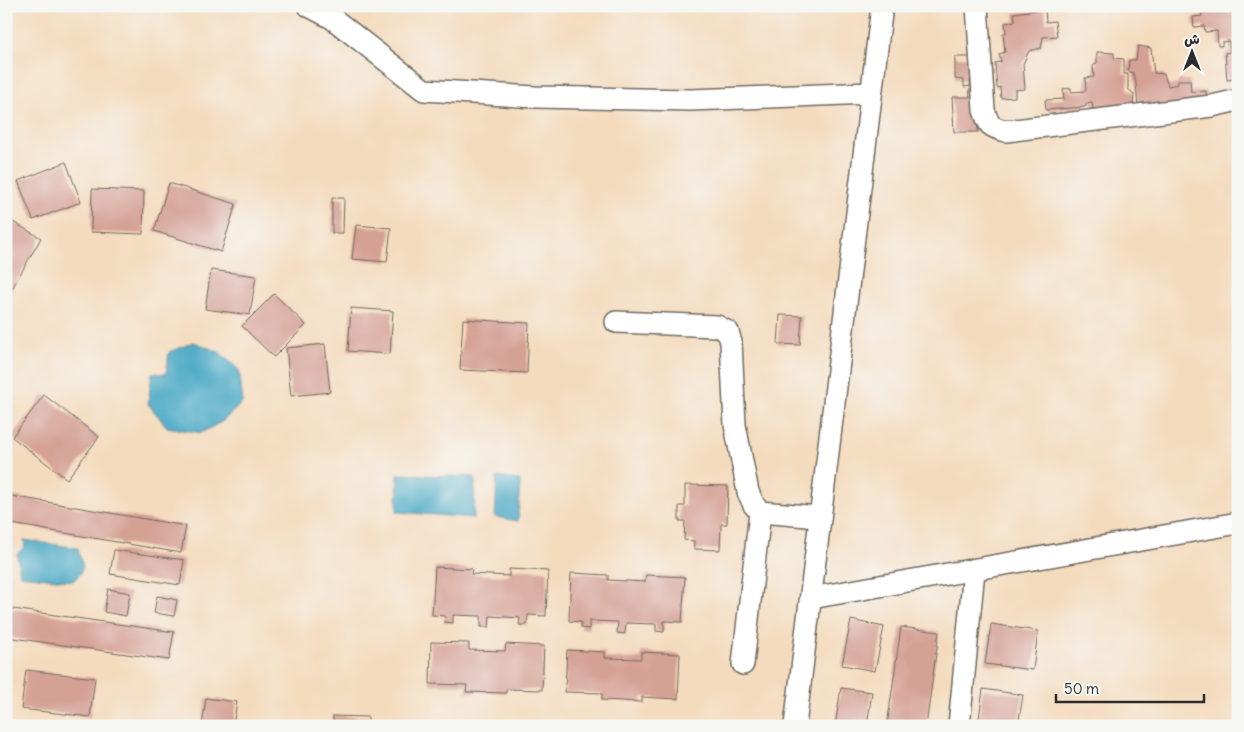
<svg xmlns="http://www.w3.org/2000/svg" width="1244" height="732" font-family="Delius,'Playpen Sans Arabic',sans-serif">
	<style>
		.water { fill: #46a7c5; stroke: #386978 }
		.building { fill: #d5a195 }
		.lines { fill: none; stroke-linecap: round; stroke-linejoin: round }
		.minor-casing { stroke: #71695e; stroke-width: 24 }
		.minor { stroke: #fff; stroke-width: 21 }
	</style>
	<rect width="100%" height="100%" fill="#f6f6f2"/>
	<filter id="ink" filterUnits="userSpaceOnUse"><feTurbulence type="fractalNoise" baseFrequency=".02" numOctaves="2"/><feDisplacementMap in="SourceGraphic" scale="10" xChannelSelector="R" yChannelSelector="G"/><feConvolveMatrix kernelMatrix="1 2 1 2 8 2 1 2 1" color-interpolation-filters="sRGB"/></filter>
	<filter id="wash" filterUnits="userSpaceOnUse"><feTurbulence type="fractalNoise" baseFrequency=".0096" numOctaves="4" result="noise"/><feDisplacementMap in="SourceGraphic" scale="20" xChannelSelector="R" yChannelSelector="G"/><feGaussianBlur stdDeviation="1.12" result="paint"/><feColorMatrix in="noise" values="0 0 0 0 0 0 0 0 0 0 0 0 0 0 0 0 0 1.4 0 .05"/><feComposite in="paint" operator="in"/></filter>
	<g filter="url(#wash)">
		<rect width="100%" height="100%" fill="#f4dbbe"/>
		<g class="water">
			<polygon points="194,342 219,352 239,370 243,402 223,421 201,433 167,427 148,404 152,373 166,374 169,352"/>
			<polygon points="398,474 475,477 474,518 397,512"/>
			<polygon points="497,477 520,480 518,521 495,517"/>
			<path d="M24,540L78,548C81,566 89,566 73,581L20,575L17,554L25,546Z"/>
		</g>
		<g id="blocks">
			<g class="building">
				<polygon points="1201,6 1214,6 1215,9 1236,13 1238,23 1238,79 1227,80 1225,53 1230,52 1229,41 1222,42 1222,46 1218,46 1217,31 1205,32 1204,26 1194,27 1193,17 1202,16"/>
				<polygon points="1045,9 1046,22 1055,21 1057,36 1043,37 1041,48 1029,51 1023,64 1025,89 1015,90 1015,97 1001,98 1000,87 997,88 995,63 1001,62 999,54 1005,52 1003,33 1006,33 1005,23 1015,21 1014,13"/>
				<polygon points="1138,46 1151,48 1154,73 1164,74 1168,86 1178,84 1178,80 1190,80 1191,92 1206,91 1207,102 1138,109 1136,83 1133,73 1128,71 1129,60 1136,60"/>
				<polygon points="1097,52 1114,53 1114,58 1124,59 1124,74 1128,74 1128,89 1134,94 1133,105 1094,115 1092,102 1087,103 1085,107 1046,110 1045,100 1064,99 1063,89 1071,88 1071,92 1086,91 1085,78 1094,77 1093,66 1097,63"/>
				<polygon points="955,57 975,57 976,81 970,80 971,86 964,87 964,80 955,79"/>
				<polygon points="969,89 978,90 976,99 978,132 954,132 952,97 970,97"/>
				<polygon points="66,162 81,202 33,220 18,181"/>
				<polygon points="169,183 236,204 221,252 154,231"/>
				<polygon points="92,189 144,191 143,234 91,232"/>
				<polygon points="332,198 344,198 343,233 332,233"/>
				<polygon points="6,218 41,238 6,299"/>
				<polygon points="356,225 391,228 387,262 352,259"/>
				<polygon points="211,270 256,276 250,315 205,309"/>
				<polygon points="274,294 306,325 274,357 242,326"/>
				<polygon points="351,308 393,311 390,354 348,351"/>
				<polygon points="780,315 802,316 800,345 778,344"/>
				<polygon points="463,319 529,323 527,373 460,370"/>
				<polygon points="325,344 330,392 291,396 286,348"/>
				<polygon points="44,395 99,437 67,479 12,437"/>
				<polygon points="685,485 728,486 727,524 721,524 720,550 694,549 694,541 684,540 685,521 679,521 679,506 685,506"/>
				<polygon points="6,495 186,526 181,553 6,523"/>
				<polygon points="114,550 184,560 180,585 110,574"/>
				<polygon points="435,567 472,569 471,574 509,576 509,569 548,571 546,616 528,615 527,625 519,625 520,618 490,616 489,627 481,627 481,616 453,615 453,623 444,622 445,616 432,615"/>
				<polygon points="571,573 608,575 608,580 645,582 646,575 685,577 682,622 664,621 664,632 656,631 656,624 626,623 625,634 617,633 618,622 589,621 589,629 581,628 581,622 569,621"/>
				<polygon points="108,589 130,593 126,616 104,612"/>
				<polygon points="157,596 177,600 174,616 154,613"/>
				<polygon points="6,608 174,632 169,660 6,637"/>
				<polygon points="851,620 884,627 875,671 842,665"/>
				<polygon points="991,624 1038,631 1033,670 985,664"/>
				<polygon points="901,627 939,632 926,726 887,726"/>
				<polygon points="431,642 469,643 469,650 505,651 506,644 544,646 542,690 506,689 506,693 466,692 467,685 430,684"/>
				<polygon points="567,650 605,652 605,658 641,659 641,652 680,654 678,699 642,697 642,702 602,700 602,693 565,692"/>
				<polygon points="26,670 95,678 90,717 21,709"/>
				<polygon points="841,688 872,692 867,726 835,726"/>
				<polygon points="983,689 1023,695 1018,726 978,726"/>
				<polygon points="206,698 237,702 233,726 202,726"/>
				<polygon points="333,716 368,717 368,726 333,726"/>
				<rect x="428" y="723" width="35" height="3"/>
			</g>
		</g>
	</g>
	<g filter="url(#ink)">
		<use href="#blocks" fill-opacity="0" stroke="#71695e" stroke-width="1"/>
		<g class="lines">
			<g class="minor-casing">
				<g id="minor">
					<polyline points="309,6 332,18 424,90 535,97 691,100 871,93"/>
					<path d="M977,6L984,110C989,126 990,127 1006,131L1212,106L1238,100"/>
					<polyline points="616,322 717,326 728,332 731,342 735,425 748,492 754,505 760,512 820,517"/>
					<polyline points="811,598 1238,523"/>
					<polyline points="743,664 760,512"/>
					<polyline points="795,726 882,6"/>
					<polyline points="959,726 974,570"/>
				</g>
			</g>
			<use href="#minor" class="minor"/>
		</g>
	</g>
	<rect width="1244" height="732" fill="none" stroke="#f6f6f2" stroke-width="25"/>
	<g transform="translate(1192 52)" stroke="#f6f6f2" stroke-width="4" paint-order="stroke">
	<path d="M0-4L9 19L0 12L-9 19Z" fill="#2b2b2b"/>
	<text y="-8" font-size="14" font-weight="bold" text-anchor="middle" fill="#2b2b2b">ش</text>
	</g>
	<path d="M1056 694v8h148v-8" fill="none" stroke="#2b2b2b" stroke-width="2.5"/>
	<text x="1064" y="694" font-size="15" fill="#2b2b2b" stroke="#f6f6f2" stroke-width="4" paint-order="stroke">50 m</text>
</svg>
